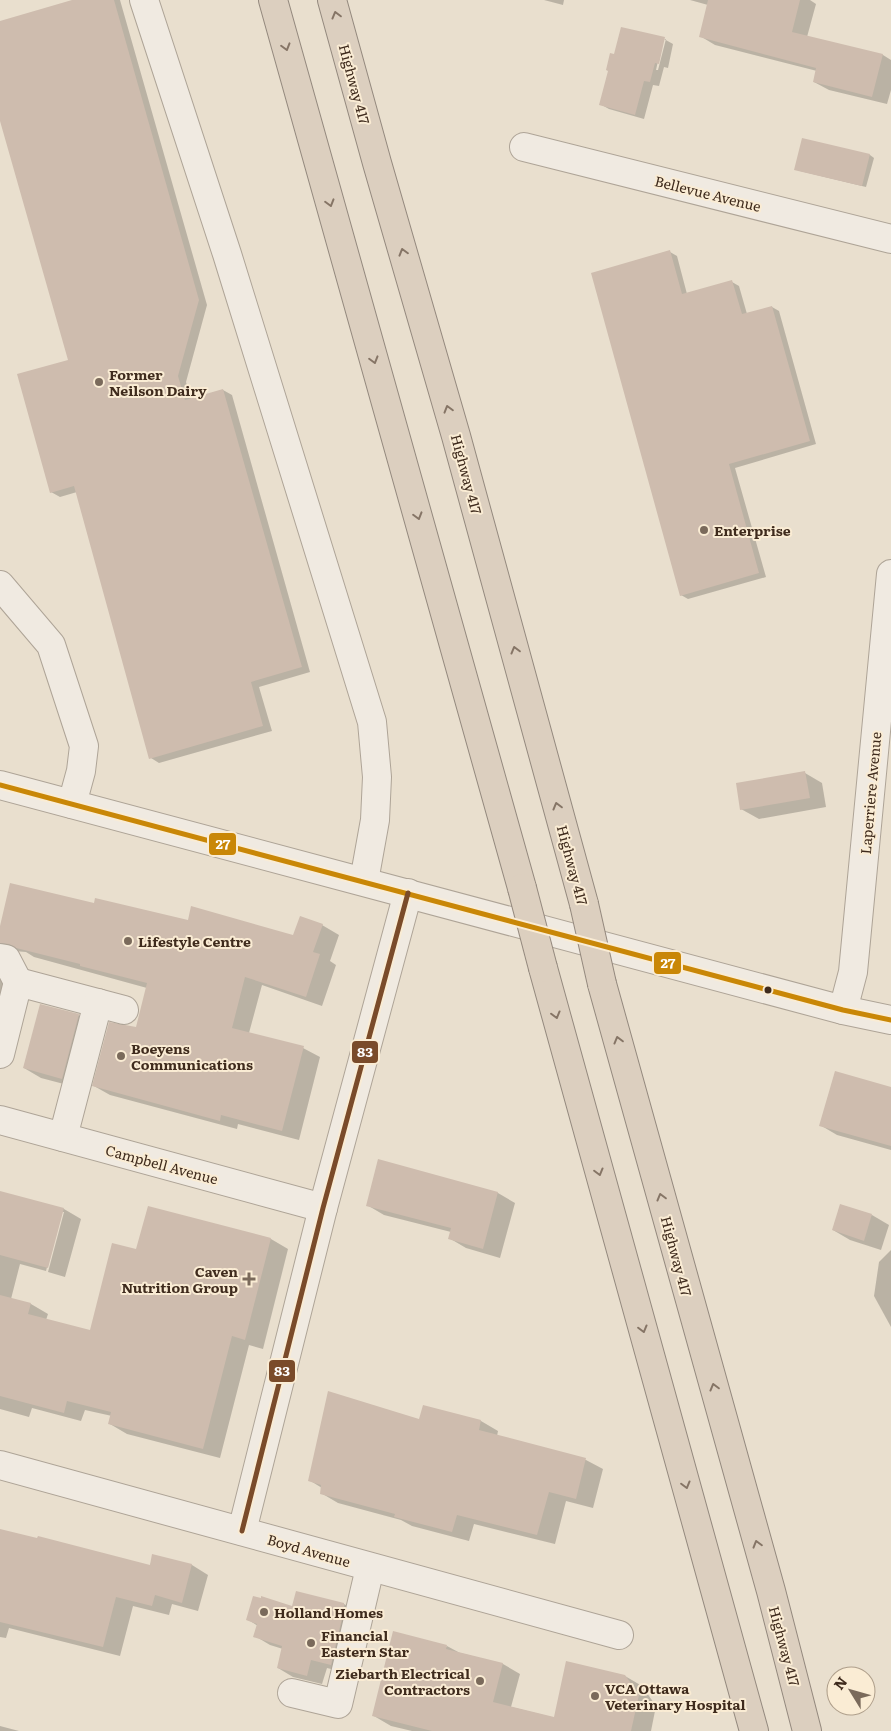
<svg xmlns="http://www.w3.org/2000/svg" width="891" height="1731" font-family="Literata,serif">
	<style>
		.shadow { fill: #0003; fill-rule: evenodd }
		.building { fill: #cebcae }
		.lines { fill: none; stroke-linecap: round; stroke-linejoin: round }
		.minor-casing { stroke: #aea497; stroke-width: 30 }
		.highway-casing { stroke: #94897e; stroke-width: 30 }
		.minor { stroke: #f0eae1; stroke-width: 28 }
		.highway { stroke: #dccfbf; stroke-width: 28 }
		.highway-bridge-casing { stroke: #94897e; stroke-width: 30; stroke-linecap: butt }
		.highway-bridge { stroke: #dccfbf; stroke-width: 28 }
		.bus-1-casing { stroke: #faecd4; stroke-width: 9 }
		.bus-2-casing { stroke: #faecd4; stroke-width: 9 }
		.bus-1 { stroke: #c98707; stroke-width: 5 }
		.bus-2 { stroke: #7a4b2a; stroke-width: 5 }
		.oneway { stroke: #867566 }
		.poi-dot { fill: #7a6a5b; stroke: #faecd4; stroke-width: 2 }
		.bus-dot { fill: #3f2b1d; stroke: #faecd4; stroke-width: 2 }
		.labels { text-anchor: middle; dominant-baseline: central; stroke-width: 4; stroke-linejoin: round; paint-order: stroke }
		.street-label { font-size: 14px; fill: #3f2b1d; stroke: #faecd4 }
		.poi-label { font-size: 14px; font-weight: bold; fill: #3f2b1d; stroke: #faecd4; text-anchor: start }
		.line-badge { stroke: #faecd4; stroke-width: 2 }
		.badge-label { font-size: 14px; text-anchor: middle; font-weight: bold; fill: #fff }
	</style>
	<rect width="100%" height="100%" fill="#e9dfce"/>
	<g class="shadow">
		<polygon points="77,0 120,0 207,305 186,382 191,399 223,390 232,395 310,672 259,687 272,731 159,763 151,758 77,492 60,497 51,492 69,360 0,116 0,22"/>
		<polygon points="544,0 564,0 563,5"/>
		<polygon points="690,0 810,0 816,4 807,37 883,55 891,60 891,90 887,104 829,90 814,82 817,71 715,45 700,36 708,5"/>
		<path d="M664,39L673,44L668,68L664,67L659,86L653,85L644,119L609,109L600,104L615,55ZM663,39H666L658,70H656Z"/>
		<polygon points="803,139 870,155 874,158 866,187 800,171 796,169"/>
		<polygon points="670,252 677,256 687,294 732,282 739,286 747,314 772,307 779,311 816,444 735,468 766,577 688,599 681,595"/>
		<polygon points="805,773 822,783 826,807 759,819 741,809"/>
		<polygon points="95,905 189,921 294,937 322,925 339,935 330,961 336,965 322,1006 262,985 249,1033 303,1048 320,1057 299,1140 238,1124 237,1129 110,1095 94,1086 137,1029 147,988 34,957 26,952 14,951 0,943 0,931"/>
		<polygon points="0,976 16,992 0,1055"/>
		<polygon points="78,1015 96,1025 79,1088 41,1078 24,1068"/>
		<polygon points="891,1088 891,1150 837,1135 820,1125"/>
		<polygon points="379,1161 498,1193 515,1203 500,1258 466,1248 449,1238 451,1232 384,1215 367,1205"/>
		<polygon points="0,1192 64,1209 81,1219 65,1277 48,1272 64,1212 62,1212 46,1271 20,1264 11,1299 31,1304 48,1314 46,1320 91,1332 137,1251 148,1208 271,1239 288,1249 263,1349 249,1345 220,1458 127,1434 110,1424 112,1416 85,1410 81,1421 32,1408 29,1417 0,1409"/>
		<polygon points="872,1215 889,1225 881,1250 850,1240 833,1230"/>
		<polygon points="891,1250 891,1327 874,1296 879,1262"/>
		<polygon points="424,1407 481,1421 498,1431 497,1436 586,1460 603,1469 593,1508 566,1501 555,1544 474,1524 469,1541 412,1526 401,1520 338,1503 321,1493 322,1488 309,1480 420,1421"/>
		<polygon points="0,1530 150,1566 153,1555 192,1565 208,1575 198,1611 172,1604 169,1615 133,1606 120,1656 9,1628 6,1638 0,1637"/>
		<polygon points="344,1604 359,1613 347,1673 327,1668 322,1684 293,1677 278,1668 283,1649 270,1645 255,1636 258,1626 247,1619 293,1607"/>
		<polygon points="447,1646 460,1653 503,1664 520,1674 511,1707 555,1718 625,1676 642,1686 656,1706 651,1731 412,1731 391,1726 374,1716"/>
		<polygon points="0,1726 19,1731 0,1731"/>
	</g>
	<g class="building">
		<polygon points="72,0 114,0 199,300 178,376 185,400 223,389 302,667 251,682 263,726 149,759 74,486 50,493 17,374 68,360 0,121 0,21"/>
		<polygon points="708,0 800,0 792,32 883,54 872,97 813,82 816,68 699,37"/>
		<polygon points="621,27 665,37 659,64 655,63 650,82 644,81 635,115 599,105 608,71 606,70 610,53 614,54"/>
		<polygon points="802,138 870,154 862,186 794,170"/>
		<polygon points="670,250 682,294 732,280 742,314 772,306 810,441 729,464 759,573 680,596 591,273"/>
		<polygon points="805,771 810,798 740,810 736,783"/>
		<polygon points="10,883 94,903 95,898 188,920 191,906 293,935 300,916 323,924 313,952 320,954 306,997 245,977 232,1028 304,1046 282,1131 221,1115 220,1121 92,1086 109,1022 136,1027 147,983 80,966 80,964 16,948 9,944 0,943 0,926"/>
		<polygon points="40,1004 79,1014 62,1079 23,1068"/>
		<polygon points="835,1071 891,1087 891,1146 819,1126"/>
		<polygon points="378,1159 498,1192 483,1249 448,1239 451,1228 366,1206"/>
		<polygon points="0,1191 64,1208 48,1268 0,1255"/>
		<polygon points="840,1204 872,1214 864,1241 832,1230"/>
		<polygon points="148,1206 271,1238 245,1340 232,1336 203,1449 108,1424 111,1412 67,1401 64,1413 0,1396 0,1295 31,1303 28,1314 90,1330 112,1243 136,1249"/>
		<polygon points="328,1391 419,1419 423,1405 481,1420 479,1430 586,1458 576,1499 549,1492 537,1535 457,1515 452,1532 394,1517 395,1514 320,1494 321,1485 308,1481"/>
		<polygon points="0,1529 37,1538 38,1536 150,1565 152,1554 192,1564 182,1603 155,1595 152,1606 116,1597 103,1647 0,1622"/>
		<polygon points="296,1591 344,1603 344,1610 331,1665 311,1660 307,1676 277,1668 282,1646 253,1637 257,1624 246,1620 253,1596 261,1598 261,1596 292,1606"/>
		<polygon points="393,1631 447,1645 446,1649 503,1663 493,1702 554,1717 566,1661 625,1675 639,1695 631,1731 432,1731 372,1716"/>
	</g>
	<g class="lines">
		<g class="minor-casing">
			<g id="minor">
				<polyline points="144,0 227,254 372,722 377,777 375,820 364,881"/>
				<polyline points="524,147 891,239"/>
				<polyline points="0,585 51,645 84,746 81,771 72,804"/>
				<polyline points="0,785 843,1010 891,1020"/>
				<polyline points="0,958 6,959 18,982"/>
				<polyline points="843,1010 853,972 891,574"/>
				<polyline points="0,1054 18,982 124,1010"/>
				<polyline points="0,1120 323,1208"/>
				<polyline points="63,1137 98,1003"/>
				<polyline points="0,1465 619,1635"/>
				<polyline points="242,1531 323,1208 408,893"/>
				<polyline points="292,1693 338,1704 370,1568"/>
			</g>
		</g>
		<g class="highway-casing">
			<g id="highway">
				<polyline points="273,0 522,888"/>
				<polyline points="332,0 377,163 456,436 584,904"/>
				<polyline points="543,968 754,1731"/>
				<polyline points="602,984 771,1591 807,1731"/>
			</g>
		</g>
		<use href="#minor" class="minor"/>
		<use href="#highway" class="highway"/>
		<g class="highway-bridge-casing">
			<g id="highway-bridge">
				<polyline points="522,888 543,968"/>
				<polyline points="584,904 602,984"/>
			</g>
		</g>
		<use href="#highway-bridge" class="highway-bridge"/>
		<g class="bus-1-casing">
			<polyline id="bus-1" points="0,785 843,1010 891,1020"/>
		</g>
		<g class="bus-2-casing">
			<polyline id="bus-2" points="242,1531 323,1208 408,893"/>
		</g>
		<use href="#bus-1" class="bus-1"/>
		<use href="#bus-2" class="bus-2"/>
	</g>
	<defs><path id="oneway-chevron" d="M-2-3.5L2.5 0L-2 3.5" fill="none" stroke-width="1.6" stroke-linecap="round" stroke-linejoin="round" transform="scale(1.25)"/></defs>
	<g class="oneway">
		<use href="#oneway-chevron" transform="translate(336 15) rotate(-105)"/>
		<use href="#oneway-chevron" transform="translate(286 47) rotate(74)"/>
		<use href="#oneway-chevron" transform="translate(330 203) rotate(74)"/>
		<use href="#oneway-chevron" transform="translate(403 252) rotate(-106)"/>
		<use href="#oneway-chevron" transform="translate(374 360) rotate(74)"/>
		<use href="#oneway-chevron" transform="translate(448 409) rotate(-106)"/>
		<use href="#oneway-chevron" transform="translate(418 516) rotate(74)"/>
		<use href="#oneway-chevron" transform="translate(515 650) rotate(-105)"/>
		<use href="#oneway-chevron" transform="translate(557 806) rotate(-105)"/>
		<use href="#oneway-chevron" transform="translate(556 1015) rotate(75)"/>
		<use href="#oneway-chevron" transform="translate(618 1040) rotate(-105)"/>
		<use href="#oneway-chevron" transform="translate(599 1172) rotate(75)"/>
		<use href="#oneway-chevron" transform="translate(661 1197) rotate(-105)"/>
		<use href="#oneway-chevron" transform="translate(643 1329) rotate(75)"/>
		<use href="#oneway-chevron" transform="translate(714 1387) rotate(-105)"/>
		<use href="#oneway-chevron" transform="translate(686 1485) rotate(75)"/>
		<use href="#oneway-chevron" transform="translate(757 1544) rotate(-106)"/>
	</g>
	<g class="poi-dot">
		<circle cx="99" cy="382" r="5"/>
		<circle cx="704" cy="530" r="5"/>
		<circle cx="128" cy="941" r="5"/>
		<circle cx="121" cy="1056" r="5"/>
		<path d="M246.5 1271.5h5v5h5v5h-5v5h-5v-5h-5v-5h5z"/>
		<circle cx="264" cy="1612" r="5"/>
		<circle cx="311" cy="1643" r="5"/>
		<circle cx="480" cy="1681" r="5"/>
		<circle cx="595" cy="1696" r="5"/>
	</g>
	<circle class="bus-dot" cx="768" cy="990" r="4.5"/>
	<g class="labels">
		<g class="street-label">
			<text transform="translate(355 84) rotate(75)">Highway 417</text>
			<text transform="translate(708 193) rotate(14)">Bellevue Avenue</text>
			<text transform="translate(467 474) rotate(75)">Highway 417</text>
			<text transform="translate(870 793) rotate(-85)">Laperriere Avenue</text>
			<text transform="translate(573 865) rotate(75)">Highway 417</text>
			<text transform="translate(162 1164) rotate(15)">Campbell Avenue</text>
			<text transform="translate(677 1256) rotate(75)">Highway 417</text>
			<text transform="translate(309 1550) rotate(16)">Boyd Avenue</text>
			<text transform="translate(785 1646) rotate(75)">Highway 417</text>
		</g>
		<g class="poi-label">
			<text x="109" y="374">Former<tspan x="109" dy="16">Neilson Dairy</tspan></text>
			<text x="714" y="530">Enterprise</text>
			<text x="138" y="941">Lifestyle Centre</text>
			<text x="131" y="1048">Boeyens<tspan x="131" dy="16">Communications</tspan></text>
			<text x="238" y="1271" text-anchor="end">Caven<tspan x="238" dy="16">Nutrition Group</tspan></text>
			<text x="274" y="1612">Holland Homes</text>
			<text x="321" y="1635">Financial<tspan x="321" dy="16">Eastern Star</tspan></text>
			<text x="470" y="1673" text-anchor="end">Ziebarth Electrical<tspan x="470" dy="16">Contractors</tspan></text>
			<text x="605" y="1688">VCA Ottawa<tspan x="605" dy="16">Veterinary Hospital</tspan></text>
		</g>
	</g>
	<g class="line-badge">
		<rect x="208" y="832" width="29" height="24" rx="5" fill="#c98707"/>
		<rect x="653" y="951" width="29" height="24" rx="5" fill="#c98707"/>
		<rect x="351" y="1040" width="28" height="24" rx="5" fill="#7a4b2a"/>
		<rect x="268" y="1359" width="28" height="24" rx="5" fill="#7a4b2a"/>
	</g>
	<g class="badge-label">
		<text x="223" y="849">27</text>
		<text x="668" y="968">27</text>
		<text x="365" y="1057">83</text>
		<text x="282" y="1376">83</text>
	</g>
	<g transform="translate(851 1691) rotate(307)"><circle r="24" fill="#faecd4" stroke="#af9f8b"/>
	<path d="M0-4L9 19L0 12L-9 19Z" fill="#7a6a5b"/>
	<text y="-8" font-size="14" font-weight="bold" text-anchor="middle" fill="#3f2b1d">N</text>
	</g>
</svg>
